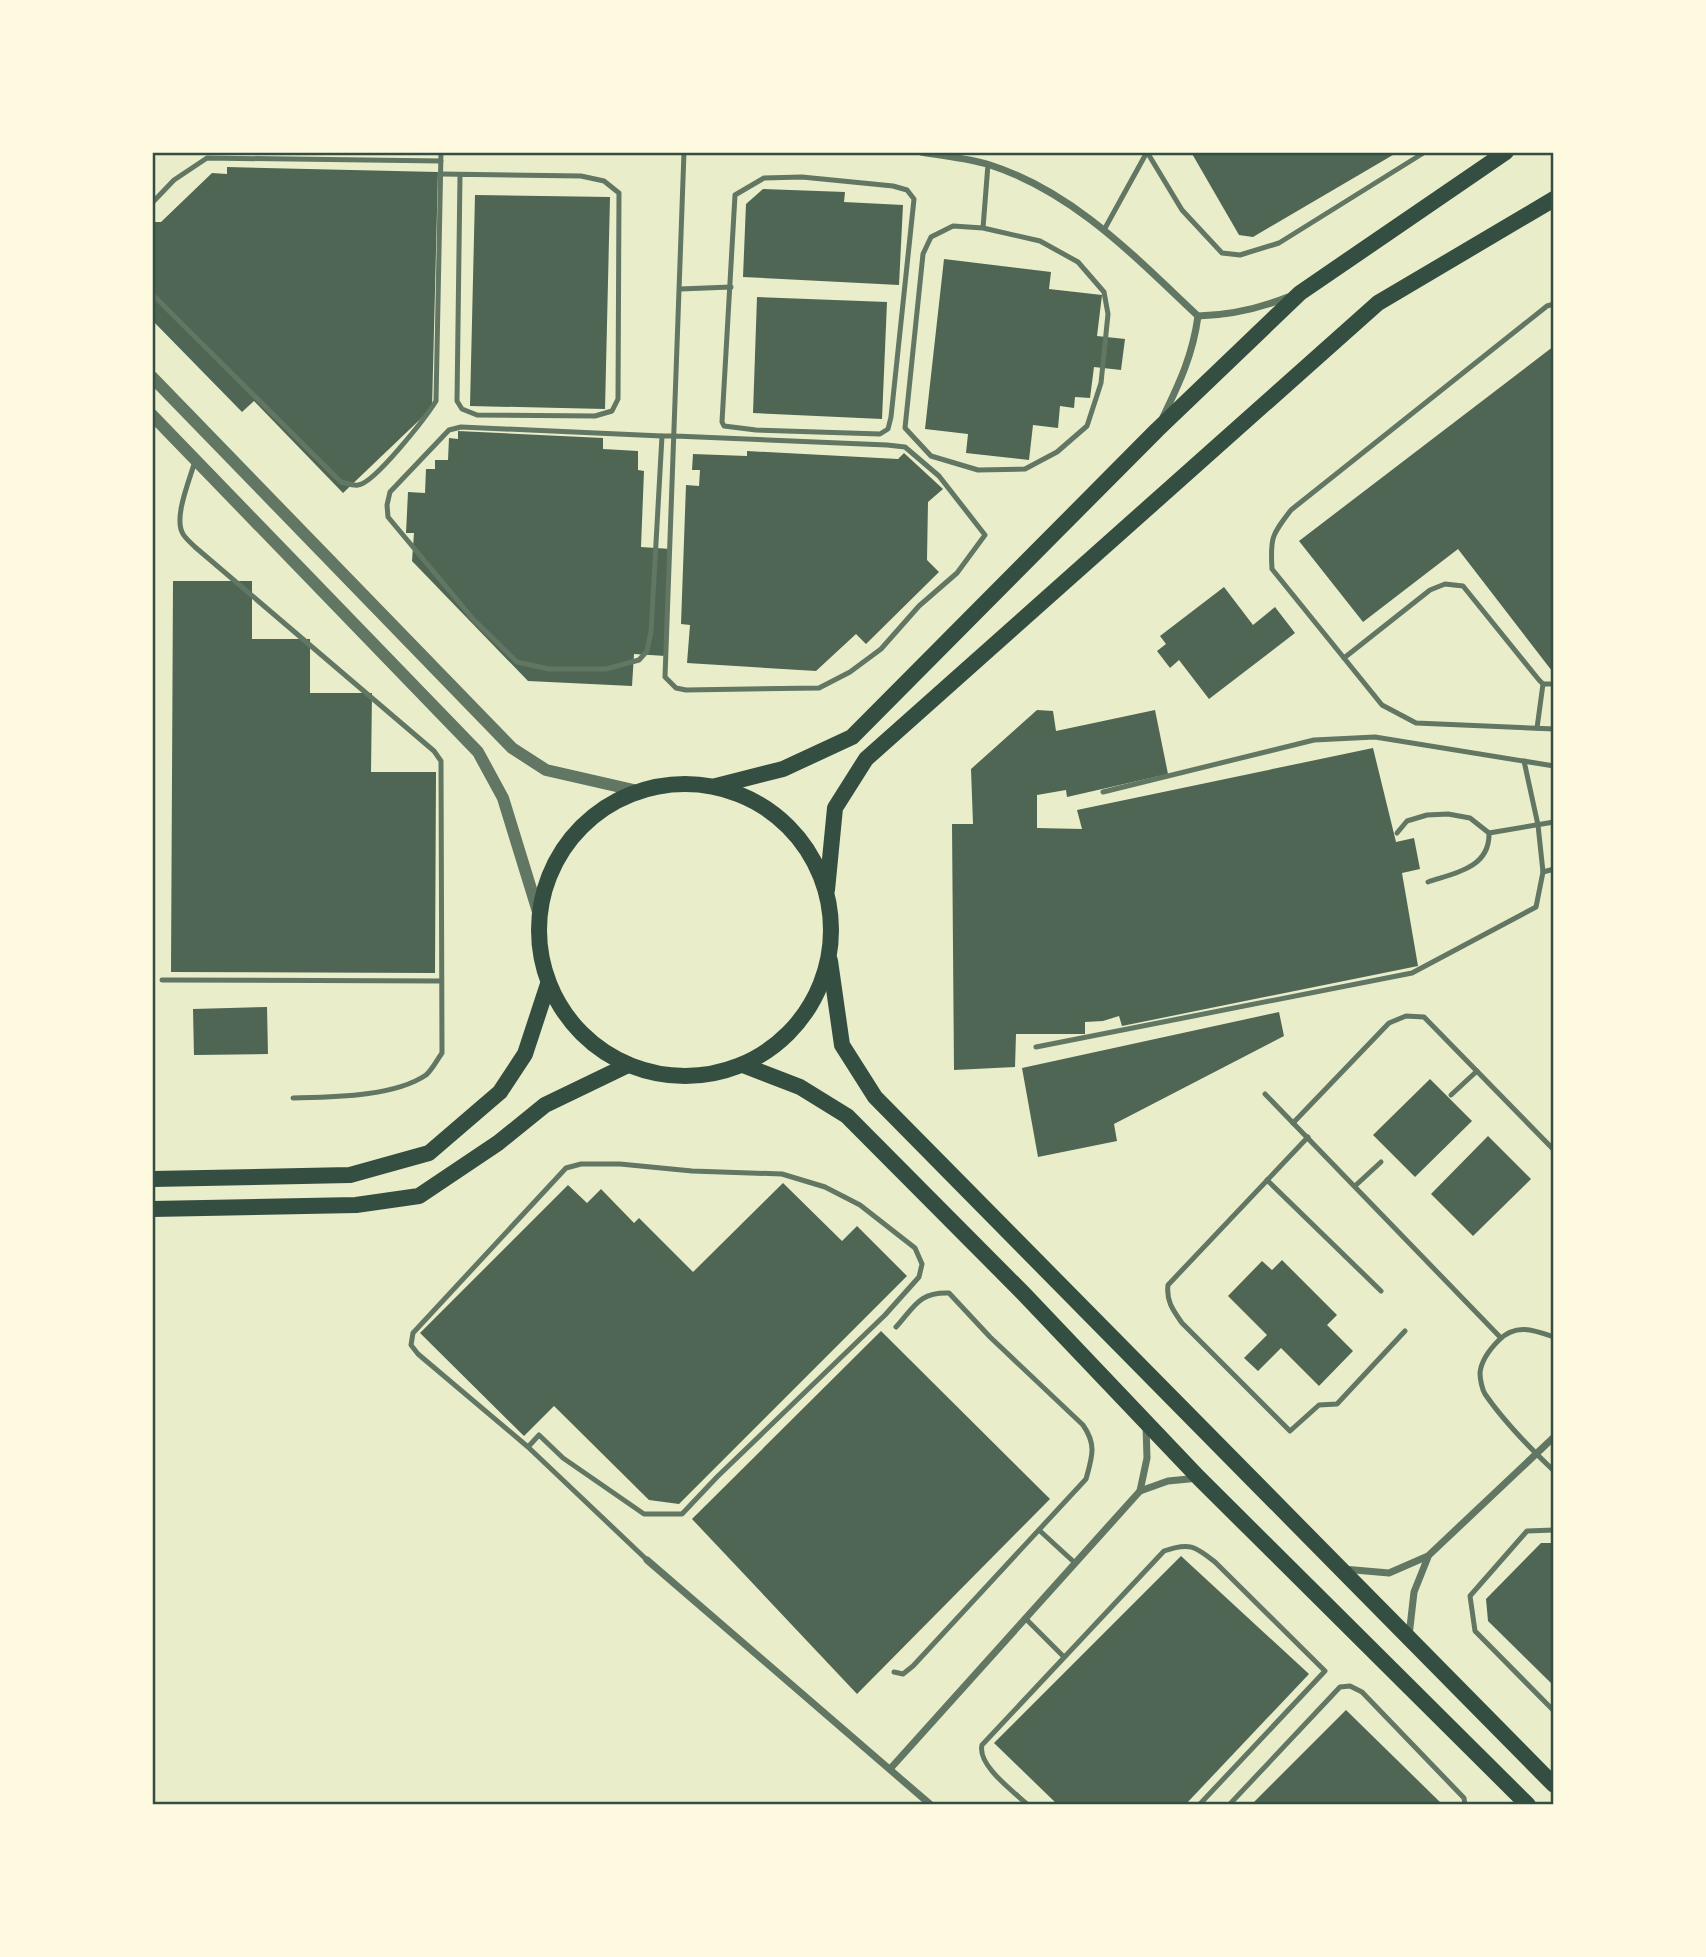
<svg xmlns="http://www.w3.org/2000/svg" width="1706" height="1957" font-family="'Varela Round',sans-serif">
	<style>
		.building { fill: #4f6655 }
		.lines { fill: none; stroke-linecap: round; stroke-linejoin: round }
		.service { stroke: #617663; stroke-width: 5 }
		.minor { stroke: #617663; stroke-width: 7 }
		.tertiary { stroke: #617663; stroke-width: 12 }
		.primary { stroke: #344e41; stroke-width: 16 }
		.neatline { fill: none; stroke: #344e41; stroke-width: 2.5 }
	</style>
	<rect width="100%" height="100%" fill="#e9edc9"/>
	<g class="building">
		<polygon points="1191,152 1398,152 1253,237 1239,235"/>
		<polygon points="227,167 438,172 432,408 343,493 254,401 242,412 152,320 152,222 161,222 212,173 227,174"/>
		<polygon points="763,189 845,192 844,202 903,205 899,285 743,277 746,204"/>
		<polygon points="475,195 610,197 605,409 470,406"/>
		<polygon points="944,259 1051,272 1049,289 1102,295 1097,336 1125,339 1121,370 1094,367 1090,398 1075,397 1074,408 1060,406 1058,428 1033,425 1029,460 966,453 968,434 925,429"/>
		<polygon points="757,297 887,302 882,419 753,413"/>
		<polygon points="1554,346 1554,670 1552,671 1458,549 1363,622 1299,541"/>
		<polygon points="458,431 603,438 603,449 638,451 638,470 644,471 641,547 671,549 666,656 634,654 632,686 528,681 412,561 414,533 406,533 408,492 425,493 426,469 435,469 435,460 448,460 449,438 458,439"/>
		<polygon points="747,451 898,459 904,453 943,489 928,502 927,560 939,572 866,644 856,634 816,671 687,663 690,625 681,624 686,485 699,486 700,470 692,470 693,454 747,456"/>
		<polygon points="173,581 252,581 252,639 310,639 310,693 372,693 371,772 436,772 435,973 171,972"/>
		<polygon points="1224,587 1253,625 1275,607 1295,633 1209,699 1179,660 1170,668 1157,651 1166,644 1160,636"/>
		<polygon points="1037,710 1053,711 1056,731 1155,710 1168,774 1067,797 1066,790 1037,795 1037,828 1082,829 1077,810 1373,748 1396,842 1414,838 1420,869 1402,873 1418,966 1122,1026 1119,1016 1103,1021 1085,1022 1085,1034 1016,1034 1015,1067 954,1070 952,824 973,824 971,769"/>
		<polygon points="267,1007 268,1054 194,1055 193,1009"/>
		<polygon points="1279,1012 1284,1036 1114,1124 1117,1141 1038,1157 1022,1068"/>
		<polygon points="1430,1079 1472,1121 1415,1177 1373,1135"/>
		<polygon points="1488,1136 1531,1179 1473,1236 1431,1194"/>
		<polygon points="783,1183 842,1241 857,1226 907,1276 679,1504 649,1500 554,1406 524,1436 420,1333 568,1185 587,1203 601,1189 634,1223 639,1218 693,1272"/>
		<polygon points="1282,1260 1337,1315 1327,1325 1353,1351 1319,1386 1281,1348 1258,1371 1244,1358 1267,1335 1228,1296 1262,1261 1272,1270"/>
		<polygon points="881,1331 1050,1499 857,1694 692,1519"/>
		<polygon points="1541,1543 1554,1543 1554,1686 1488,1621 1486,1599"/>
		<polygon points="1181,1556 1309,1674 1185,1805 1058,1805 994,1743"/>
		<polygon points="1346,1710 1443,1805 1251,1805"/>
	</g>
	<g class="lines">
		<g class="service">
			<polyline points="1147,152 1182,210 1222,253 1240,255 1279,243 1425,152"/>
			<polyline points="441,174 581,176 604,181 619,193 618,399 612,411 595,416 477,415 462,409 457,401 460,175"/>
			<polygon points="802,177 893,186 907,190 914,199 891,417 888,429 880,434 756,430 724,426 722,422 735,195 764,178"/>
			<polyline points="152,203 174,180 207,158 441,161"/>
			<polyline points="983,228 1040,241 1078,262 1104,292 1108,314 1101,383 1087,426 1057,452 1025,469 978,470 931,456 905,428 923,254 931,237 953,226 983,228 988,164"/>
			<polyline points="1104,230 1147,152"/>
			<polyline points="680,289 731,287"/>
			<path d="M152,294L341,482C346,483 353,486 358,485C374,484 426,417 436,401L441,152"/>
			<path d="M1554,304L1547,306L1291,510C1272,535 1270,537 1272,569L1382,705L1416,723L1554,729"/>
			<polygon points="461,427 662,436 651,632 647,651 639,660 606,669 549,669 517,662 473,619 388,517 387,505 390,492 449,430"/>
			<path d="M662,436H675L887,445L905,447L939,476L985,535L957,573L919,606L881,649L850,672L819,688L686,690L676,688L665,677C672,502 679,327 684,152"/>
			<path d="M195,461C190,479 173,518 183,534C186,539 191,543 195,547L434,751L441,761L442,1053C437,1060 432,1070 426,1075C394,1097 331,1097 293,1098"/>
			<polyline points="1344,658 1430,590 1445,584 1463,586 1539,680 1543,684 1554,684"/>
			<polyline points="1537,728 1543,684"/>
			<polyline points="1103,792 1314,740 1375,737 1554,766"/>
			<polyline points="1397,833 1407,821 1427,815 1448,814 1470,818 1489,833"/>
			<polyline points="1543,872 1554,869"/>
			<path d="M1428,882C1455,873 1490,868 1489,833L1554,822"/>
			<polyline points="162,980 441,981"/>
			<polyline points="1036,1047 1412,973 1536,907 1543,872 1538,825 1524,761"/>
			<polyline points="1265,1094 1501,1338"/>
			<polyline points="1451,1095 1477,1071"/>
			<polyline points="1293,1123 1389,1023 1406,1016 1424,1017 1554,1150"/>
			<path d="M1308,1137L1168,1285C1166,1301 1173,1310 1182,1323L1290,1431L1319,1405L1337,1404L1405,1331"/>
			<polyline points="1267,1180 1381,1291"/>
			<polyline points="1355,1186 1381,1162"/>
			<path d="M1554,1337C1534,1330 1516,1323 1499,1340C1491,1348 1481,1361 1480,1373C1480,1379 1482,1389 1485,1394C1502,1419 1532,1450 1554,1471"/>
			<polyline points="528,1447 539,1435 563,1458 644,1514 682,1514 717,1477 885,1315 919,1277 922,1264 915,1248 860,1205 825,1187 782,1174 692,1171 620,1164 581,1164 566,1168 413,1333 411,1345 418,1354 528,1447 647,1560"/>
			<polyline points="1039,1530 1075,1563"/>
			<polyline points="1554,1530 1527,1531 1470,1596 1475,1631 1554,1711"/>
			<polyline points="1025,1618 1063,1656"/>
			<path d="M894,1672L903,1674L913,1666L1086,1479C1092,1457 1097,1445 1083,1425L990,1337L949,1293C919,1292 915,1306 896,1327"/>
			<path d="M1028,1805C1013,1791 977,1765 982,1745L1164,1551C1189,1542 1195,1546 1215,1562L1325,1671L1199,1805"/>
			<polyline points="1229,1805 1340,1687 1350,1686 1362,1692 1464,1798 1465,1805"/>
		</g>
		<g class="minor">
			<path d="M921,152C943,156 968,158 990,165C1074,192 1135,257 1198,316C1231,315 1258,309 1288,297"/>
			<path d="M1163,417C1180,382 1193,354 1198,316"/>
			<polyline points="1140,1491 1168,1481 1199,1478"/>
			<polyline points="647,1560 931,1805"/>
			<polyline points="1343,1569 1389,1573 1428,1556 1554,1437"/>
			<polyline points="1409,1636 1414,1592 1428,1557"/>
			<polyline points="890,1769 1140,1491 1147,1458 1146,1426"/>
		</g>
		<g class="tertiary">
			<polyline points="152,377 512,748 546,770 638,791"/>
			<polyline points="152,415 478,752 503,798 539,915"/>
		</g>
		<g class="primary">
			<circle cx="685" cy="930" r="146"/>
			<polyline points="716,786 783,769 852,737 1157,430 1300,293 1506,152"/>
			<polyline points="827,890 835,808 866,759 1378,303 1554,199"/>
			<polyline points="830,961 842,1045 875,1097 1554,1785"/>
			<polyline points="743,1065 800,1087 847,1116 1023,1293 1199,1478 1528,1805"/>
			<polyline points="152,1179 350,1175 429,1153 500,1092 525,1054 548,984"/>
			<polyline points="152,1209 356,1205 419,1196 498,1143 545,1105 628,1065"/>
		</g>
	</g>
	<rect width="1706" height="1957" fill="none" stroke="#fefae0" stroke-width="308"/>
	<rect x="154" y="154" width="1398" height="1649" class="neatline"/>
</svg>
